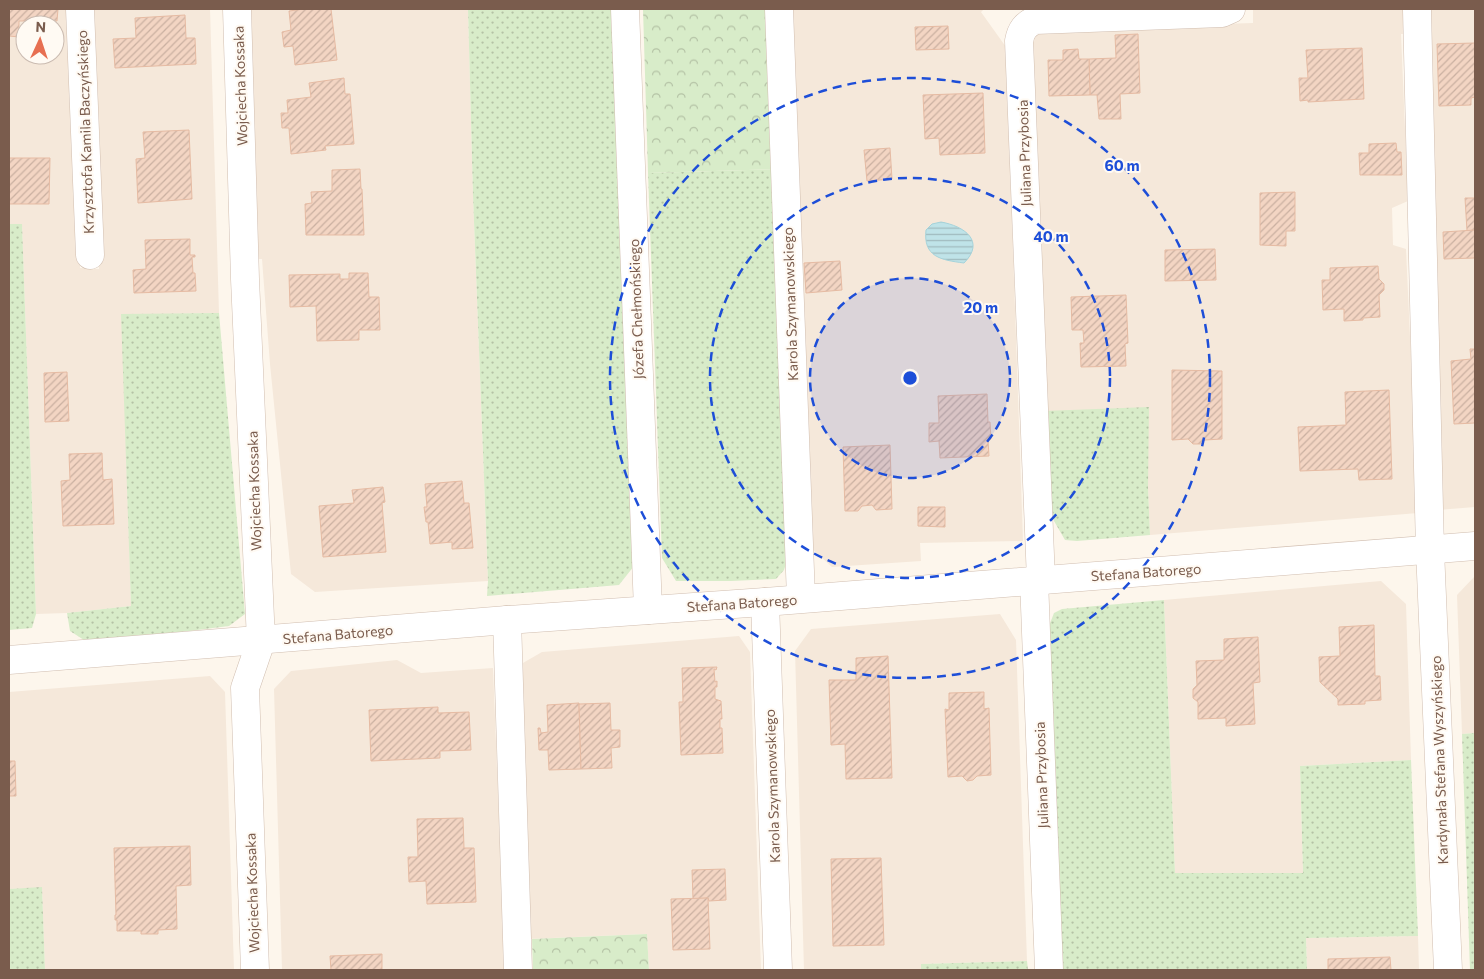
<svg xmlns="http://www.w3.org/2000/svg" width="1484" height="979" font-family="Commissioner,sans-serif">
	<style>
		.residential { fill: #f5e8da; fill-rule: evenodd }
		.green { fill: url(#green-dots) }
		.forest { fill: url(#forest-crowns) }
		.water { fill: url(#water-rules); stroke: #a5d3da }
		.building { fill: url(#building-hatch); stroke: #e6bba3 }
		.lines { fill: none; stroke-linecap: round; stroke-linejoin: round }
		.minor-casing { stroke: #d1beb0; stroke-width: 29 }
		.minor { stroke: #fff; stroke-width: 28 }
		.ring { fill: none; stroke: #1d4ed8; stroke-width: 2.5; stroke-dasharray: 9 6 }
		.labels { text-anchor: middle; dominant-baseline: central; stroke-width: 4; stroke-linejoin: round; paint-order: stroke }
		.street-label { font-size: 14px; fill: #7a5c4d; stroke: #fffaf3 }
		.centre { fill: #1d4ed8; stroke: #fffaf3; stroke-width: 2.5 }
		.ring-label { font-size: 15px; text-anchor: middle; font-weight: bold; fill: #1d4ed8; stroke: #fffaf3; stroke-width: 4; stroke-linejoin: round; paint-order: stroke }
	</style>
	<defs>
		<pattern id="green-dots" width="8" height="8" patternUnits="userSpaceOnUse" patternTransform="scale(1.25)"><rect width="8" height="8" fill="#d8ecc9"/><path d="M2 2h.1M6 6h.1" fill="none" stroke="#b4c2a5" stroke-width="1.8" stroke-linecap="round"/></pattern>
		<pattern id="forest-crowns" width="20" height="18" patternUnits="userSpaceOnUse" patternTransform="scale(1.25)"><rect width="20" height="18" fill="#d8ecc9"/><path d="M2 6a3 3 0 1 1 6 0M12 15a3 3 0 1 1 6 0" fill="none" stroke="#b4c2a5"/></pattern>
		<pattern id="water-rules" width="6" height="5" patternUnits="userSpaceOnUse" patternTransform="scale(1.25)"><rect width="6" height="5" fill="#bfe3e8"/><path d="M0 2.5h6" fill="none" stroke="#a0bbbe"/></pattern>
		<pattern id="building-hatch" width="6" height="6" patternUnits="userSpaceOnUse" patternTransform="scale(1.25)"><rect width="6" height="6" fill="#f3d5c3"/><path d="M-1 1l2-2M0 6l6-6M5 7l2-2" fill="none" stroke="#cab0a1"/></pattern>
	</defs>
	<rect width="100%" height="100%" fill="#fdf6ec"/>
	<g class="residential">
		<path d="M9,9H73L80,268L99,269L91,9H210L219,313L122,315L131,606L67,613L36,614L22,225L9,224ZM25,25H55V55H25Z"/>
		<polygon points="246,9 468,9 473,196 488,581 315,592 291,574 270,364 262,259 252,259"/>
		<polygon points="787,9 984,9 981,12 1006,47 1023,541 920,543 921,561 832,567 811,548"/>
		<polygon points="1253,9 1410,9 1411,34 1401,34 1408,201 1392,208 1393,245 1406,249 1418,513 1150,535 1148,487 1044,411 1030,30 1253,23"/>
		<polygon points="1427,9 1475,9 1475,507 1438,510"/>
		<polygon points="1475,576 1475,733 1462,734 1457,595"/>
		<polygon points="1381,581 1406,604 1411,760 1300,766 1303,873 1175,873 1164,600"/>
		<polygon points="1000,614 1016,640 1027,961 921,964 921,970 804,970 795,651 811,629"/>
		<polygon points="739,636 750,652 761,970 649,970 647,934 528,939 516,667 542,652"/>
		<polygon points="397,660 421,673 493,668 505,970 282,970 274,689 291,671"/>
		<polygon points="210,676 225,692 234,970 45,970 42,888 9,889 9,692"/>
		<polygon points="1418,936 1419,970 1307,970 1306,938"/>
	</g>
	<g class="green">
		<polygon points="468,9 611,9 634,566 619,585 487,596 488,581 473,196"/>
		<polygon points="777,169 790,551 784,570 776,579 731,581 676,581 662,558 648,173"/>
		<polygon points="9,224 22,224 36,614 32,628 9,630"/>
		<polygon points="219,313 245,614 229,626 189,631 109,639 84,640 70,631 67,613 131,606 121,314"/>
		<polygon points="1149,407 1148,487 1150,535 1077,541 1065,540 1054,521 1048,494 1044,411"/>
		<polygon points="1164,600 1175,873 1303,873 1300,766 1411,760 1418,936 1306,938 1307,970 1060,970 1047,631 1054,613 1062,609"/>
		<polygon points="1475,733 1475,970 1470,970 1462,734"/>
		<polygon points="42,887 45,970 9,970 9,889"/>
		<polygon points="1027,961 1028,970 921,970 921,964"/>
	</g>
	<g class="forest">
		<polygon points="643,9 771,9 777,169 648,173"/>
		<polygon points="647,934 649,970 533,970 532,939"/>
	</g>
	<path class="water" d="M941,222C964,226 986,241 964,263C941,260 923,257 926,230L932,224Z"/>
	<g class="building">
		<polygon points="9,9 58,9 57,21 19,21 19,37 9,36"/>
		<polygon points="304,9 331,9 337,60 295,65 293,46 284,47 282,32 291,30 289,11"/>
		<polygon points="185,15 186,38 195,38 196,64 115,68 113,39 136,38 135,18"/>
		<polygon points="948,26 949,49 916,50 915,27"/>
		<polygon points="1138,34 1140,93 1120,94 1121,119 1099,119 1097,95 1090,95 1089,59 1116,58 1115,35"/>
		<polygon points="1475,43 1475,97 1471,98 1471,105 1439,106 1437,44"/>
		<polygon points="1362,48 1364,99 1308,102 1308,100 1300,101 1299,78 1308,78 1306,50"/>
		<polygon points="1078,49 1079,59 1089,59 1090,95 1049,96 1048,60 1063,60 1063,50"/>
		<polygon points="344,78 345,94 350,94 354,144 325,146 326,150 291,154 289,128 282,128 281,113 288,113 287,100 311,97 309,83"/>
		<polygon points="983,93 985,153 940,155 939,138 925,139 923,95"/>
		<polygon points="189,130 192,199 138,203 136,159 145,158 143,132"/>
		<polygon points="1396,143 1397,152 1401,152 1402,175 1360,175 1359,153 1369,153 1369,144"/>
		<polygon points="890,148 892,179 867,181 864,150"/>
		<polygon points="9,158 50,158 49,204 9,204"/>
		<polygon points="360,169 361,189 362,189 364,235 306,235 305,204 312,203 311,192 332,191 332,170"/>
		<polygon points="1295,192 1295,231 1286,231 1286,246 1260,245 1260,193"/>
		<polygon points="1465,198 1475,198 1475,230 1467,231"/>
		<polygon points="1475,230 1475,258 1444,259 1443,232"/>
		<polygon points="190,239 190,255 195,255 195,257 192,257 193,273 195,273 196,291 134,293 133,270 146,269 145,240"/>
		<polygon points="1215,249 1216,280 1165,281 1165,250"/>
		<polygon points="840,261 842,290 806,293 804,263"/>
		<polygon points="1378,266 1379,279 1384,284 1384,290 1379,295 1380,317 1363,318 1363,320 1344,321 1344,309 1323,310 1322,280 1330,280 1330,268"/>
		<polygon points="349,273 368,273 369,297 379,297 380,330 359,330 359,340 317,341 316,306 290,307 289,275 340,274 340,279 349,279"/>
		<polygon points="1126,295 1128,343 1125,344 1126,366 1081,367 1080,343 1084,343 1083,330 1072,330 1071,297"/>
		<polygon points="1470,349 1475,349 1475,423 1454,424 1451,361 1471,359"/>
		<polygon points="1172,370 1222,371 1222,439 1205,440 1201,444 1193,444 1188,439 1172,440"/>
		<polygon points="67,372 69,421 45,422 44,373"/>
		<polygon points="1389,390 1392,479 1359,480 1358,469 1300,471 1298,427 1346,425 1345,392"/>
		<polygon points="987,394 988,422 990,422 991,439 988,440 989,456 940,458 939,441 929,442 929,423 939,423 938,396"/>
		<polygon points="890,445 892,509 876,510 872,505 862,506 858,511 845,511 843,447"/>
		<polygon points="102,453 103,480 112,479 114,524 63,526 61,481 70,480 69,454"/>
		<polygon points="462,481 464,503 469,503 473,548 452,549 452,542 430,544 428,522 426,522 424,507 427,507 425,484"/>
		<polygon points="383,487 385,502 382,503 386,552 323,557 319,506 354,503 352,490"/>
		<polygon points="918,507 945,507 945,527 918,526"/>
		<polygon points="1374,625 1375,676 1380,676 1381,700 1365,701 1365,704 1338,705 1338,699 1320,682 1319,657 1340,656 1339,627"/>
		<polygon points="1258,637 1260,682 1253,683 1255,724 1226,726 1226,718 1198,719 1198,702 1193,698 1193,689 1197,685 1196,661 1224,660 1224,639"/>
		<polygon points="888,656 892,778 846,779 845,744 831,745 829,680 856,680 856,658"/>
		<polygon points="717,667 716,670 714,669 715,682 717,681 717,687 715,687 715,699 721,701 722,719 720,719 720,728 722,728 723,753 681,755 679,702 683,702 682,668"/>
		<polygon points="984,692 984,709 989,708 991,775 977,776 973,780 967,781 962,776 948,777 945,709 949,710 949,693"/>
		<polygon points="579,703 581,769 549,770 548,750 539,750 538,728 540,728 541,733 548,732 547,705"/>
		<polygon points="610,703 611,730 620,730 620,747 611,748 612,768 581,769 579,704"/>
		<polygon points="438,707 438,713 469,712 471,750 440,751 440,758 371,761 369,710"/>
		<polygon points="9,761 15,761 16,796 9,796"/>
		<polygon points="463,818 464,848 474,848 476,902 427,904 426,881 409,882 408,857 418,857 417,819"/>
		<polygon points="190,846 191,885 176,886 177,929 158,930 158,934 141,934 141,931 117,931 117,920 115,920 115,915 116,915 114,848"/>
		<polygon points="881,858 884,945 833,946 831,859"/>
		<polygon points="725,869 726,900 709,901 708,898 693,899 692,870"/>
		<polygon points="708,898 710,949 673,950 671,899"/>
		<polygon points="382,954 382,970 331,970 330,956"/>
		<polygon points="1390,957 1391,970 1328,970 1328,959"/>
	</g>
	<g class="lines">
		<g class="minor-casing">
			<g id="minor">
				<polyline points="80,9 90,255"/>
				<polyline points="237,9 245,279 261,641 245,688 255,970"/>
				<polyline points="625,9 648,610"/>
				<polyline points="779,9 801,598"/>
				<polyline points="1417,10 1430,550 1448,970"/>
				<polyline points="1034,580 1049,970"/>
				<path d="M1041,580L1019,41C1021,30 1025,25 1035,20L1222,13L1231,9"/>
				<polyline points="765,602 778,970"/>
				<polyline points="507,620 518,970"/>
				<polyline points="9,660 507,620 765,602 1475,546"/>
			</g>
		</g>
		<use href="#minor" class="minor"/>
	</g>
	<circle cx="910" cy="378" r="100" fill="#1d4ed8" fill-opacity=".12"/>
	<g class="ring">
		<circle cx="910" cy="378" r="100"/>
		<circle cx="910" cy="378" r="200"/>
		<circle cx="910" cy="378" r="300"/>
	</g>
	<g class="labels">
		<g class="street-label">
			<text transform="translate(240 86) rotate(-92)">Wojciecha Kossaka</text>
			<text transform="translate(85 132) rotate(-92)">Krzysztofa Kamila Baczyńskiego</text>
			<text transform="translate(1024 153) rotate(-92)">Juliana Przybosia</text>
			<text transform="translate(790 304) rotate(-92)">Karola Szymanowskiego</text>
			<text transform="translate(636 309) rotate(-92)">Józefa Chełmońskiego</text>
			<text transform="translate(254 491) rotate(-92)">Wojciecha Kossaka</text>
			<text transform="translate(1146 572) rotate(-4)">Stefana Batorego</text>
			<text transform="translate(742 603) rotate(-4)">Stefana Batorego</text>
			<text transform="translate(338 634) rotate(-5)">Stefana Batorego</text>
			<text transform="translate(1439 760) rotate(-92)">Kardynała Stefana Wyszyńskiego</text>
			<text transform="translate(1041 775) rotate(-92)">Juliana Przybosia</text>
			<text transform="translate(772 786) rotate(-92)">Karola Szymanowskiego</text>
			<text transform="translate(252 893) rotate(-92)">Wojciecha Kossaka</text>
		</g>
	</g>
	<circle cx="910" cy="378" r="8" class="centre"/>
	<g class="ring-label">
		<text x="1122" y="171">60 m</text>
		<text x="1051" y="242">40 m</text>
		<text x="981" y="313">20 m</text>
	</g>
	<rect width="1484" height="979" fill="none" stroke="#7a5c4d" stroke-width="20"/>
	<g transform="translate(40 40) rotate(3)"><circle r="24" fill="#fffaf3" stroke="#cabbb1"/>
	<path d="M0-4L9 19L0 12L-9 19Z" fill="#e76f51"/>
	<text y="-8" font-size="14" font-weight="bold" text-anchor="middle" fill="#7a5c4d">N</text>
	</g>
</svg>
